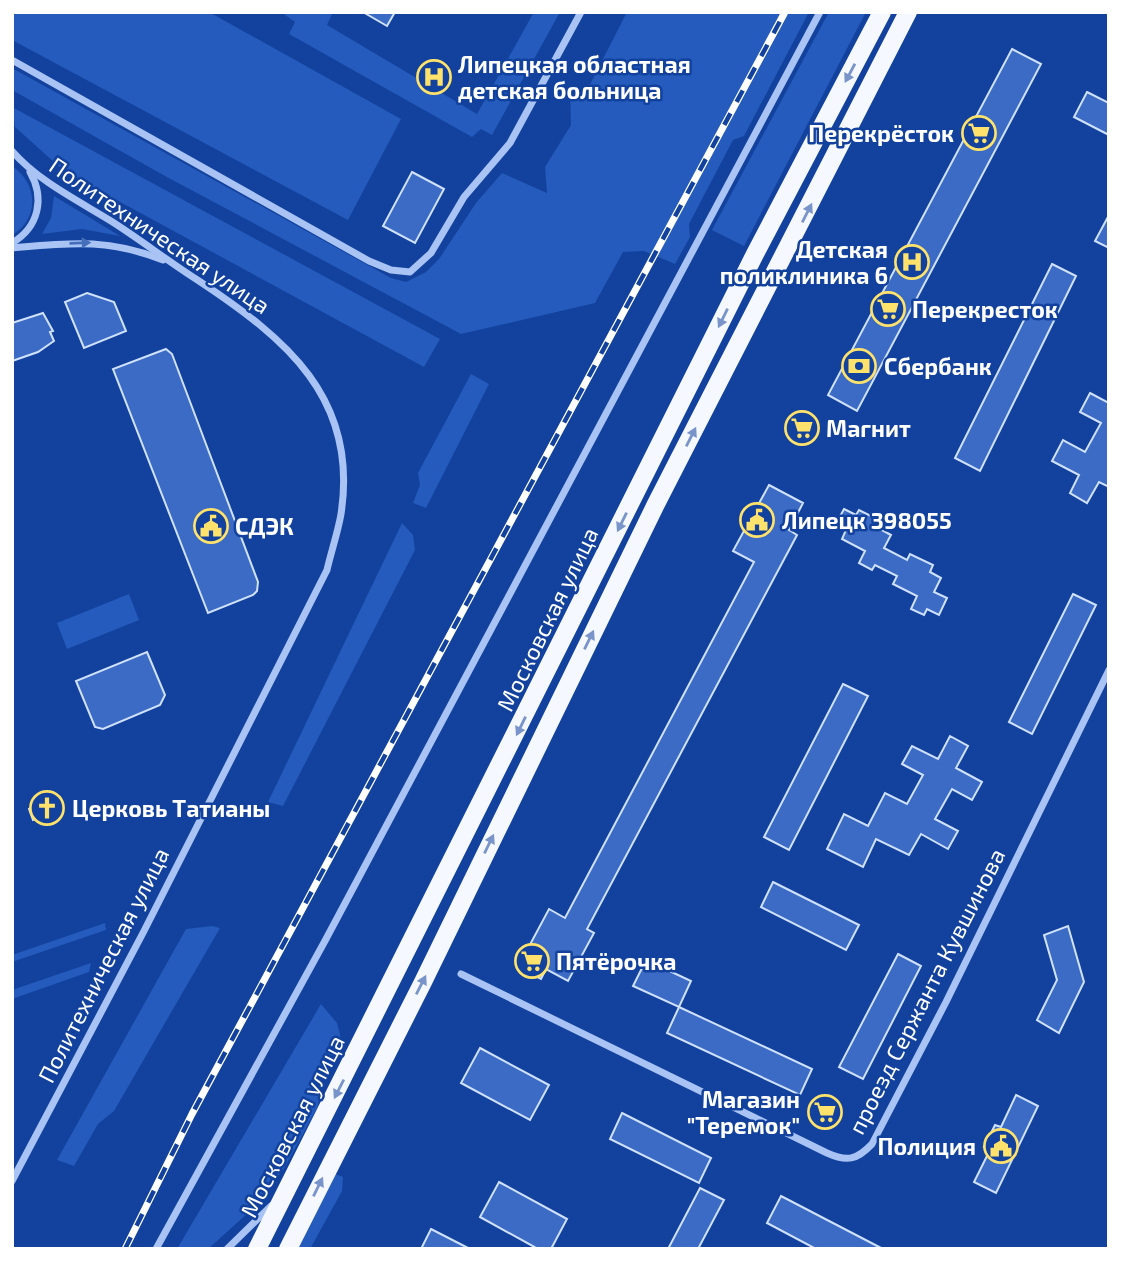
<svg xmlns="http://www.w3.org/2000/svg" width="1121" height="1261" font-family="'Exo 2',sans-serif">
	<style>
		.green { fill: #245bbc }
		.building { fill: #3b6bc4; stroke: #d0e1fe; stroke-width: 2 }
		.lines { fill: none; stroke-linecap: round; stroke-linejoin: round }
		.minor { stroke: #a8c3f4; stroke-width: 7 }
		.primary { stroke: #f5f8ff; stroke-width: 18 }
		.rail-casing { stroke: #fff; stroke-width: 7 }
		.rail { stroke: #12429d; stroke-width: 4.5; stroke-dasharray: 13; stroke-linecap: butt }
		.oneway { fill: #7894c9 }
		.oneway2 { fill: #466fbb }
		.labels { text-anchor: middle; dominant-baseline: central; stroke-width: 5; stroke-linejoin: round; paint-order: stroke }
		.poi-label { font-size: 23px; font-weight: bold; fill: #fff; stroke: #12429d; text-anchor: start }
		.street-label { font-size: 23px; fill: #fff; stroke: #12429d }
	</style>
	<rect width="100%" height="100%" fill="#12429d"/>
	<g class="green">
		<polygon points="12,12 209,12 401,119 348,220 12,40"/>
		<polygon points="281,12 333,12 327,25 477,114 534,12 560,12 492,135 481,129 472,137 289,34 295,22"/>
		<polygon points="627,12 809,12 744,136 733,140 689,224 690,237 675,264 644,251 623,252 595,303 461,334 165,176 12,90 12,68 391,278 406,282 426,272 439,259 476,203 502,173 547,193 545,167 571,125 570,89 582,100"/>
		<polygon points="829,12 866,12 744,246 712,230"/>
		<polygon points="12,107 440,339 424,367 65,172 15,127"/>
		<path d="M12,166C38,183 40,219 12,235Z"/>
		<polygon points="54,196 120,236 82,229 42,234 51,218"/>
		<polygon points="471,374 489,384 426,508 413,503 420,485 418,473"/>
		<polygon points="402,523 413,535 415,550 283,806 268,802"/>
		<polygon points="129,594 139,620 67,649 57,623"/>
		<polygon points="105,923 106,930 12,962 12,955"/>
		<polygon points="212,926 220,928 114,1111 98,1124 74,1166 57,1160 186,929"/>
		<polygon points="91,963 89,972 12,999 12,990"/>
		<polygon points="321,1004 337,1023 341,1039 322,1073 318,1106 285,1167 258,1204 208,1249 177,1249"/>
		<polygon points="335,1174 343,1177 342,1191 310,1249 294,1249"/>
	</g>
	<g class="building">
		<polygon points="363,12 395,12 387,26"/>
		<polygon points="1012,49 1041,64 857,411 828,395"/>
		<polygon points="1087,92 1109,103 1109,135 1074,117"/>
		<polygon points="412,172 444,189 415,243 383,226"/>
		<polygon points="1109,215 1109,248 1095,241"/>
		<polygon points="1052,264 1076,276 980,471 955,458"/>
		<polygon points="87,293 114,302 126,331 84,348 65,302"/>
		<polygon points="43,313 53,331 50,332 54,341 38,352 12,361 12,323"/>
		<polygon points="166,349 172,354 258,582 257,591 253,595 208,613 113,369"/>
		<polygon points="1090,393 1109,403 1109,487 1099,482 1087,503 1070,493 1079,475 1052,461 1063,440 1085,452 1101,423 1080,412"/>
		<polygon points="769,485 803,503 789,530 797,535 587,929 594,933 568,981 546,969 541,979 518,967 549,909 565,918 754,562 733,551"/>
		<polygon points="844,509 856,515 859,510 883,522 880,529 891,535 884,548 907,560 910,554 933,565 930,572 941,578 934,592 947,598 939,615 927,609 924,615 911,609 917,596 893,584 897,576 875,565 872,570 859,563 865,551 842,539 846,530 836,524"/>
		<polygon points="1073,594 1096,605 1032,734 1009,722"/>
		<polygon points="147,652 165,695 160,705 103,729 95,727 76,681"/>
		<polygon points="843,684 868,696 789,850 764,837"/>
		<polygon points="950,736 968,746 956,768 982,782 972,800 952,789 935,819 958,831 948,849 921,834 909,855 876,839 863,867 827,849 844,814 868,826 885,793 907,804 923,775 902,764 912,746 938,759"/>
		<polygon points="51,796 60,797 63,805 58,816 46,815 33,820 29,809"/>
		<polygon points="773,882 859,925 846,950 761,907"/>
		<polygon points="1068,926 1084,982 1059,1033 1037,1020 1057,980 1044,935"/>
		<polygon points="898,954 921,966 863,1079 839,1067"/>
		<polygon points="646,960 691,981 679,1007 633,986"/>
		<polygon points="679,1007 812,1069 800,1095 667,1033"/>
		<polygon points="480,1048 549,1085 530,1120 461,1083"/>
		<polygon points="1016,1095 1038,1106 996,1193 974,1182 990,1150 984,1147 995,1125 1001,1127"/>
		<polygon points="622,1113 711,1158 699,1183 610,1139"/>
		<polygon points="499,1182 567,1219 551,1249 538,1249 480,1217"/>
		<polygon points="700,1188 724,1200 698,1249 668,1249"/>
		<polygon points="781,1196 883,1249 816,1249 767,1223"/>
		<polygon points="431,1229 470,1249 421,1249"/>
	</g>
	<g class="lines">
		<g class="minor">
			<polyline points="12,60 369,261 391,270 410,272 431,253 464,197 510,143 581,12"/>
			<path d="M12,151C38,181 77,200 111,221C141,240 169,262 199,281C285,338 359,398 341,514C338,532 331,552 327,570L144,931L12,1181"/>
			<path d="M12,243C39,227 45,198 30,172"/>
			<path d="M12,248C70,243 107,238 163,260"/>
			<path d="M461,974L827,1153C847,1162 857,1160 872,1144L946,1002L1109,670"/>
			<polyline points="156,1249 326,939 820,12"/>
			<polyline points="227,1249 271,1206"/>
		</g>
		<g class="primary">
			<polyline points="257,1249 755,254 882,12"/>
			<polyline points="288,1249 423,982 656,504 908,12"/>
		</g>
		<g class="rail-casing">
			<polyline id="rail" points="125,1249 192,1114 785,12"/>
		</g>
		<use href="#rail" class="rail"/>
	</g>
	<defs><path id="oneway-solid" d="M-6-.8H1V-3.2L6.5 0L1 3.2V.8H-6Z" transform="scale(1.75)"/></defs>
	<g class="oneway">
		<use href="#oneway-solid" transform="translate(850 73) rotate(118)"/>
		<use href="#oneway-solid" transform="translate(807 213) rotate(-63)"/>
		<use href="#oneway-solid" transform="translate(723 318) rotate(116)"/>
		<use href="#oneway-solid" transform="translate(691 437) rotate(-63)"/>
		<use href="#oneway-solid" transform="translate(622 522) rotate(116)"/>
		<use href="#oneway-solid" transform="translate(589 640) rotate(-64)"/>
		<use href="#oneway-solid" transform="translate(521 726) rotate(116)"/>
		<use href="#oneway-solid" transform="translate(489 844) rotate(-64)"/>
		<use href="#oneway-solid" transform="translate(421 985) rotate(-63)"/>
		<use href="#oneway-solid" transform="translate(339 1089) rotate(117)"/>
		<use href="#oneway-solid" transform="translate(318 1187) rotate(-64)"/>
	</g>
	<use class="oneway2" href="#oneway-solid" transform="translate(80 243) rotate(-2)"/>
	<defs>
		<g id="hospital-ring" transform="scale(1.75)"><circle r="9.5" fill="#12429d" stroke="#ffe26b" stroke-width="1.5"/><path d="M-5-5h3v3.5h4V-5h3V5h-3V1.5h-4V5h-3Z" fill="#ffe26b"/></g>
		<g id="supermarket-ring" transform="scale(1.75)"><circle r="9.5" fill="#12429d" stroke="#ffe26b" stroke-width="1.5"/><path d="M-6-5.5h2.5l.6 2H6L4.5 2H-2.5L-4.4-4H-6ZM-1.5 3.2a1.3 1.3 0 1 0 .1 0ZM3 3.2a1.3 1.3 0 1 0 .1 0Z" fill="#ffe26b"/></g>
		<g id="bank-ring" transform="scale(1.75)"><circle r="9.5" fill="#12429d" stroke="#ffe26b" stroke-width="1.5"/><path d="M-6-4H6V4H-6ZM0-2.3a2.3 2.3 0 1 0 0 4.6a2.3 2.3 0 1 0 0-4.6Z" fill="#ffe26b"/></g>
		<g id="civic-ring" transform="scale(1.75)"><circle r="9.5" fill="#12429d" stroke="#ffe26b" stroke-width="1.5"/><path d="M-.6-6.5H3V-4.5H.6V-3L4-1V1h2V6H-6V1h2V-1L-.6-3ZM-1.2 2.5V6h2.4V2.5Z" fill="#ffe26b"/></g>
		<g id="church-ring" transform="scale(1.75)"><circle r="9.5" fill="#12429d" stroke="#ffe26b" stroke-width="1.5"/><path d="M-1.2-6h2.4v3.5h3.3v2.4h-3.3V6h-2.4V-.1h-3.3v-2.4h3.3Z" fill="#ffe26b"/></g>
	</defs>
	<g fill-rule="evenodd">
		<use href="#hospital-ring" x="434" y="77"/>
		<use href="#supermarket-ring" x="979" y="133"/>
		<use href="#hospital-ring" x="912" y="262"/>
		<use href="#supermarket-ring" x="888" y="309"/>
		<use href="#bank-ring" x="859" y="366"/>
		<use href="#supermarket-ring" x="802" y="428"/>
		<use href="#civic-ring" x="757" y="520"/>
		<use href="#civic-ring" x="211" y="526"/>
		<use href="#church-ring" x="47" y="808"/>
		<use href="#supermarket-ring" x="532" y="961"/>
		<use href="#supermarket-ring" x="825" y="1112"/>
		<use href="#civic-ring" x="1001" y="1146"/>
	</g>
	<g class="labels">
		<g class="poi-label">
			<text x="458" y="64">Липецкая областная<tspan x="458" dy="26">детская больница</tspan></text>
			<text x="954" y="133" text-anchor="end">Перекрёсток</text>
			<text x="888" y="249" text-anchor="end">Детская<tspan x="888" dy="26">поликлиника 6</tspan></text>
			<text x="912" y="309">Перекресток</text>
			<text x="884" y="366">Сбербанк</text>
			<text x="826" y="428">Магнит</text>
			<text x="782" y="520">Липецк 398055</text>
			<text x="235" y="526">СДЭК</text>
			<text x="72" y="808">Церковь Татианы</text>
			<text x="556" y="961">Пятёрочка</text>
			<text x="800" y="1099" text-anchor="end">Магазин<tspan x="800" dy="26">"Теремок"</tspan></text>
			<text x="976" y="1146" text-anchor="end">Полиция</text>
		</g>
		<g class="street-label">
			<text transform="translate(160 235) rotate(34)">Политехническая улица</text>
			<text transform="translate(547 619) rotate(-64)">Московская улица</text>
			<text transform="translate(103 965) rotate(-63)">Политехническая улица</text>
			<text transform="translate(926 991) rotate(-63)">проезд Сержанта Кувшинова</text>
			<text transform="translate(292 1126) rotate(-63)">Московская улица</text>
		</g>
	</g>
	<rect width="1121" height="1261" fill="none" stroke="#ffffff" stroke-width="28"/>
</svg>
